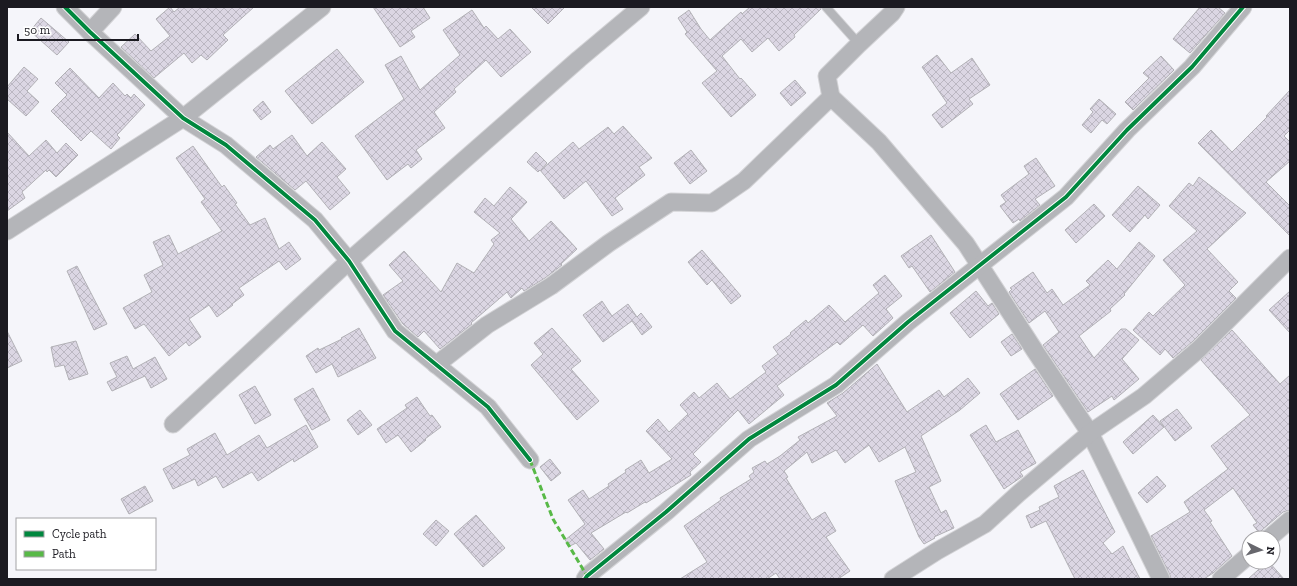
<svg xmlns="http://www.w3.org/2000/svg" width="1297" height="586" font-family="'Zilla Slab',serif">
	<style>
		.building { fill: url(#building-cross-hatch); stroke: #b2b1b6 }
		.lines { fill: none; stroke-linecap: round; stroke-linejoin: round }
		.lane-casing { stroke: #d3d3d6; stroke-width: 10 }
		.street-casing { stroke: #d3d3d6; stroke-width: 19 }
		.lane { stroke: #b4b5b9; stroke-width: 8 }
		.street { stroke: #b4b5b9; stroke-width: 17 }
		.quiet { stroke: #58b947; stroke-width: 3; stroke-dasharray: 6 3; stroke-linecap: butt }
		.cycleway-casing { stroke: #fff; stroke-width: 6 }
		.cycleway { stroke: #00873e; stroke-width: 4 }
	</style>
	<defs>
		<pattern id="building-cross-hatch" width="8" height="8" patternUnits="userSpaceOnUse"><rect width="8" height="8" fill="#dbd6e3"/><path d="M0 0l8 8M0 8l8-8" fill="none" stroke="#bbb7c2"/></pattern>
	</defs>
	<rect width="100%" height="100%" fill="#f5f5fa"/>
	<g class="building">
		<polygon points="170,7 174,12 180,7 254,7 223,35 228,40 207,60 201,55 192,63 184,53 154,78 121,47 135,34 151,51 170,36 156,19"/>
		<polygon points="373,7 423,7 430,18 411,31 415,37 400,47"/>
		<polygon points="531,7 565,7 548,24"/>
		<polygon points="750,7 821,7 821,9 794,35 795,37 779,51 768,38 752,52 741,39 722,56 740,79 741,78 756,95 731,117 702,83 717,71 685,34 687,32 678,18 689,10 701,29 710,40 741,12 742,14"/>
		<polygon points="1200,7 1218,7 1225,13 1190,53 1173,39"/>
		<polygon points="472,10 484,28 486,26 498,39 510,29 531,52 501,77 486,60 454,89 456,92 434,112 445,128 416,150 422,159 411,168 408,164 387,180 355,136 404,99 385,65 401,56 420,90 460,55 443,30"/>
		<polygon points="41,18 69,42 57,55 30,31"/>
		<polygon points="337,49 364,82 312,124 285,91"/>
		<polygon points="937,55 951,73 972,58 990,85 969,99 973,104 942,128 932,115 947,103 922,67"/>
		<polygon points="1161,56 1174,70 1133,110 1125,102 1149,78 1143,73"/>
		<polygon points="24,67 38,79 27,91 39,102 26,116 7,99 7,87"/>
		<polygon points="70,68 99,98 113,83 125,96 127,94 131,98 134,94 145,105 117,135 120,138 111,149 91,131 81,141 51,111 67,95 55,83"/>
		<polygon points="795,80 806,93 791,106 780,93"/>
		<polygon points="1290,90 1290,130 1284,136 1290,142 1290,161 1266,182 1290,206 1290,236 1198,143 1211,130 1232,152 1267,117 1266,116"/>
		<polygon points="1099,99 1116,114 1107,124 1102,120 1091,133 1082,125 1093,112 1090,109"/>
		<polygon points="263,101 271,112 261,120 253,110"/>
		<polygon points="623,126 652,158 639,167 645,175 615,198 623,209 612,216 586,181 564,199 540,170 538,172 527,162 536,152 547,163 541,170 573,142 579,149 608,127 614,134"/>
		<polygon points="7,132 29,156 46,140 57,153 66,143 78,155 56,177 49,170 47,172 46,170 22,192 25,198 7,211"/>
		<polygon points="292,135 307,156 322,142 346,169 337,177 350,193 330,210 306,181 295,190 256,157 270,145 273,149"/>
		<polygon points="193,146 222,187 224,185 237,203 235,204 250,225 265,218 279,249 289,242 301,259 286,270 279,261 239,288 244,295 232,304 233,305 217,317 209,305 189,319 201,337 189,346 186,342 169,356 144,324 135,329 123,308 152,292 144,275 163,265 153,242 169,235 178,254 222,231 201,202 205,199 176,158"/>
		<polygon points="691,150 707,171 690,184 674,163"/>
		<polygon points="1036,158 1055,186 1035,199 1040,205 1020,221 1019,219 1013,223 1000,206 1006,202 1001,195 1029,174 1024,166"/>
		<polygon points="1199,177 1246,213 1207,249 1238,282 1229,291 1236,298 1192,342 1173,358 1165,349 1160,355 1133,330 1149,312 1153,316 1185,285 1163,260 1197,231 1169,206 1189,183 1193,186"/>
		<polygon points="1138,186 1160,205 1148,219 1145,215 1130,232 1112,215"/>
		<polygon points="510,187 527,202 511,219 529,241 551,221 577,249 561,264 562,265 545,278 524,291 522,288 511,298 507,292 471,323 472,324 440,349 424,331 418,337 403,324 383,295 403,281 389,265 404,251 441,292 457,263 474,273 494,244 491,240 500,233 474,212 485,198 494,206"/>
		<polygon points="1094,204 1105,216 1076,243 1065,230"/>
		<polygon points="931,235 955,272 930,292 912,266 909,268 901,256"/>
		<polygon points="1139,242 1155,256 1124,294 1125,295 1110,309 1111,311 1079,336 1094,358 1121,329 1126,329 1139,340 1122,359 1139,379 1114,400 1112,396 1088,412 1043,345 1059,332 1045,311 1029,323 1009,292 1012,289 1010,288 1033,272 1047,293 1052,289 1063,305 1090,285 1086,281 1108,260 1117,269"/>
		<polygon points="702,250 741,296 731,304 712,280 707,285 688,262"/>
		<polygon points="77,266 107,324 94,330 67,271"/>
		<polygon points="885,275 902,296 886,309 893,318 873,336 863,325 840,345 837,342 777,386 784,395 749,424 738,410 693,454 701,462 690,472 691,475 646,503 645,502 627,513 626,512 591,533 604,549 590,560 576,543 570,546 565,540 585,524 568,500 583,490 589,499 609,486 608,484 626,472 625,470 641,460 649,473 672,459 646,431 658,419 669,432 688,414 680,405 694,392 699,398 717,383 730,399 766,372 762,366 778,354 773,347 791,334 790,333 806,320 808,323 829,305 845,322 879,293 873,285"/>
		<polygon points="976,291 988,306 992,303 999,314 970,338 950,313"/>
		<polygon points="1290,291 1290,333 1269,310"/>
		<polygon points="602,301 612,316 628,304 637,317 641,313 652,327 642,335 632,321 603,342 583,315"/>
		<polygon points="359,328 376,358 338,377 332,364 316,373 306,356 318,348 319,350 342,339 341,338"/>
		<polygon points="552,328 581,361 571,369 599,401 577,420 531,365 543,354 534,343"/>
		<polygon points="1232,330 1280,384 1290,375 1290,510 1283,512 1262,530 1260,534 1253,525 1257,523 1233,488 1204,510 1212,521 1210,522 1232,556 1213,573 1204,579 1171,579 1170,575 1151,536 1190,512 1184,502 1228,469 1211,446 1250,415 1201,360"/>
		<polygon points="7,331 22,361 7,368"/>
		<polygon points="1012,334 1022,349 1011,356 1001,342"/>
		<polygon points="76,341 88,374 69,380 64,365 55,367 51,347"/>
		<polygon points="127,356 133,369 155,357 167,379 151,388 145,376 112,391 107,382 117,377 110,363"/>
		<polygon points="877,364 907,412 939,390 944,397 968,378 980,393 960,410 921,436 941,481 929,487 941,513 946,510 954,528 934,537 935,538 924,544 919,537 895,481 916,472 905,447 879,462 869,445 845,463 836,450 812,463 807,452 784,471 788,477 786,478 812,520 825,512 836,531 826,537 850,571 838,579 780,579 776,573 767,579 680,579 707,562 684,526 721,500 720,498 751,479 749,476 754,472 752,468 765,461 767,464 780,456 800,440 798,437 837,416 827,403 843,393"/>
		<polygon points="1035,369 1053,396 1018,420 1000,394"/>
		<polygon points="255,386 271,415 255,424 239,395"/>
		<polygon points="313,388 330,420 312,430 294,399"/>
		<polygon points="417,397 430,416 432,415 441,427 425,439 426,440 411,452 398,435 386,443 377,429 407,408 405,405"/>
		<polygon points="1177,409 1192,428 1175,441 1160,421"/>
		<polygon points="360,410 372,425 358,435 347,420"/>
		<polygon points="1153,415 1164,427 1133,454 1123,442"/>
		<polygon points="306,425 318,447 294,462 293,459 258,481 252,472 223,488 216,476 198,486 195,479 173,489 163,469 190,455 187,449 215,433 227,455 259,435 267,448"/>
		<polygon points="986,425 996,442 1018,430 1036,463 1020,472 1023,476 1004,489 970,435"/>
		<polygon points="550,459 561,473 551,481 540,467"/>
		<polygon points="1083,470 1115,532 1103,543 1112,554 1123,546 1140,579 1075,579 1046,521 1031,528 1026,516 1040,510 1039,507 1059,497 1054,486"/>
		<polygon points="1157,476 1166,486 1147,503 1138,493"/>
		<polygon points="145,486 153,501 129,514 121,499"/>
		<polygon points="476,515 505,548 483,567 454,534"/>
		<polygon points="436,520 449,531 436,546 423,534"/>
		<polygon points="1267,562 1269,562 1284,579 1248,579"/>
	</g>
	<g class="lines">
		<g class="lane-casing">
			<polyline id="lane" points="826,7 859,44"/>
		</g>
		<g class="street-casing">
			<g id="street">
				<polyline points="65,7 90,32 183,118 226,145 315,220 349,261 395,331 488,407 530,460"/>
				<polyline points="90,32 113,7"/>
				<polyline points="831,97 879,142 966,244 1035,351 1090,433 1161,579"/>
				<polyline points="7,231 183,118 322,7"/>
				<polyline points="436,365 487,325 551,286 609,243 671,202 712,203 744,181 831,97 827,76 859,44 892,13 896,7"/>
				<polyline points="173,424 349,261 579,59 641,7"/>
				<polyline points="1269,538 1290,520"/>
				<polyline points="585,579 587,576 666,512 749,439 836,385 908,322 1066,197 1127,130 1192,67 1243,7"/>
				<polyline points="893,579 937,551 985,524 1019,493 1090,433 1144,396 1199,349 1290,258"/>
				<polyline points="1221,579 1249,555"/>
			</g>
		</g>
		<use href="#lane" class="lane"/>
		<use href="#street" class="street"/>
		<polyline class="quiet" points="530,460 553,519 587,576"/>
		<g class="cycleway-casing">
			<g id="cycleway">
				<polyline points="65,7 90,32 183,118 226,145 315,220 349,261 395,331 488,407 530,460"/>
				<polyline points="585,579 587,576 666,512 749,439 836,385 908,322 1066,197 1127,130 1192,67 1243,7"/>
			</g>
		</g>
		<use href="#cycleway" class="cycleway"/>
	</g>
	<rect width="1297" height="586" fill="none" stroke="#1b1a21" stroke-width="16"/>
	<rect x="16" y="518" width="140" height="52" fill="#ffffff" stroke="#a4a3a6"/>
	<rect x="24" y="531" width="20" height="6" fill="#00873e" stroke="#a4a3a6"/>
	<text x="52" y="538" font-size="12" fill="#1b1a21">Cycle path</text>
	<rect x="24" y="551" width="20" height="6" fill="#58b947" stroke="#a4a3a6"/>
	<text x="52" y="558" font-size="12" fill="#1b1a21">Path</text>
	<g transform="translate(1261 550) rotate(95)"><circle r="19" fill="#ffffff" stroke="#a4a3a6"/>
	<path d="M0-3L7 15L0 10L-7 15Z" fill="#67676d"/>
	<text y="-6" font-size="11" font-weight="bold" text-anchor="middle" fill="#1b1a21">N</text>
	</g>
	<path d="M18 34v6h120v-6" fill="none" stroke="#1b1a21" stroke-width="2"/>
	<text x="24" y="34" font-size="12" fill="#1b1a21" stroke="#ffffff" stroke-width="3" paint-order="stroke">50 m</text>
</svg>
